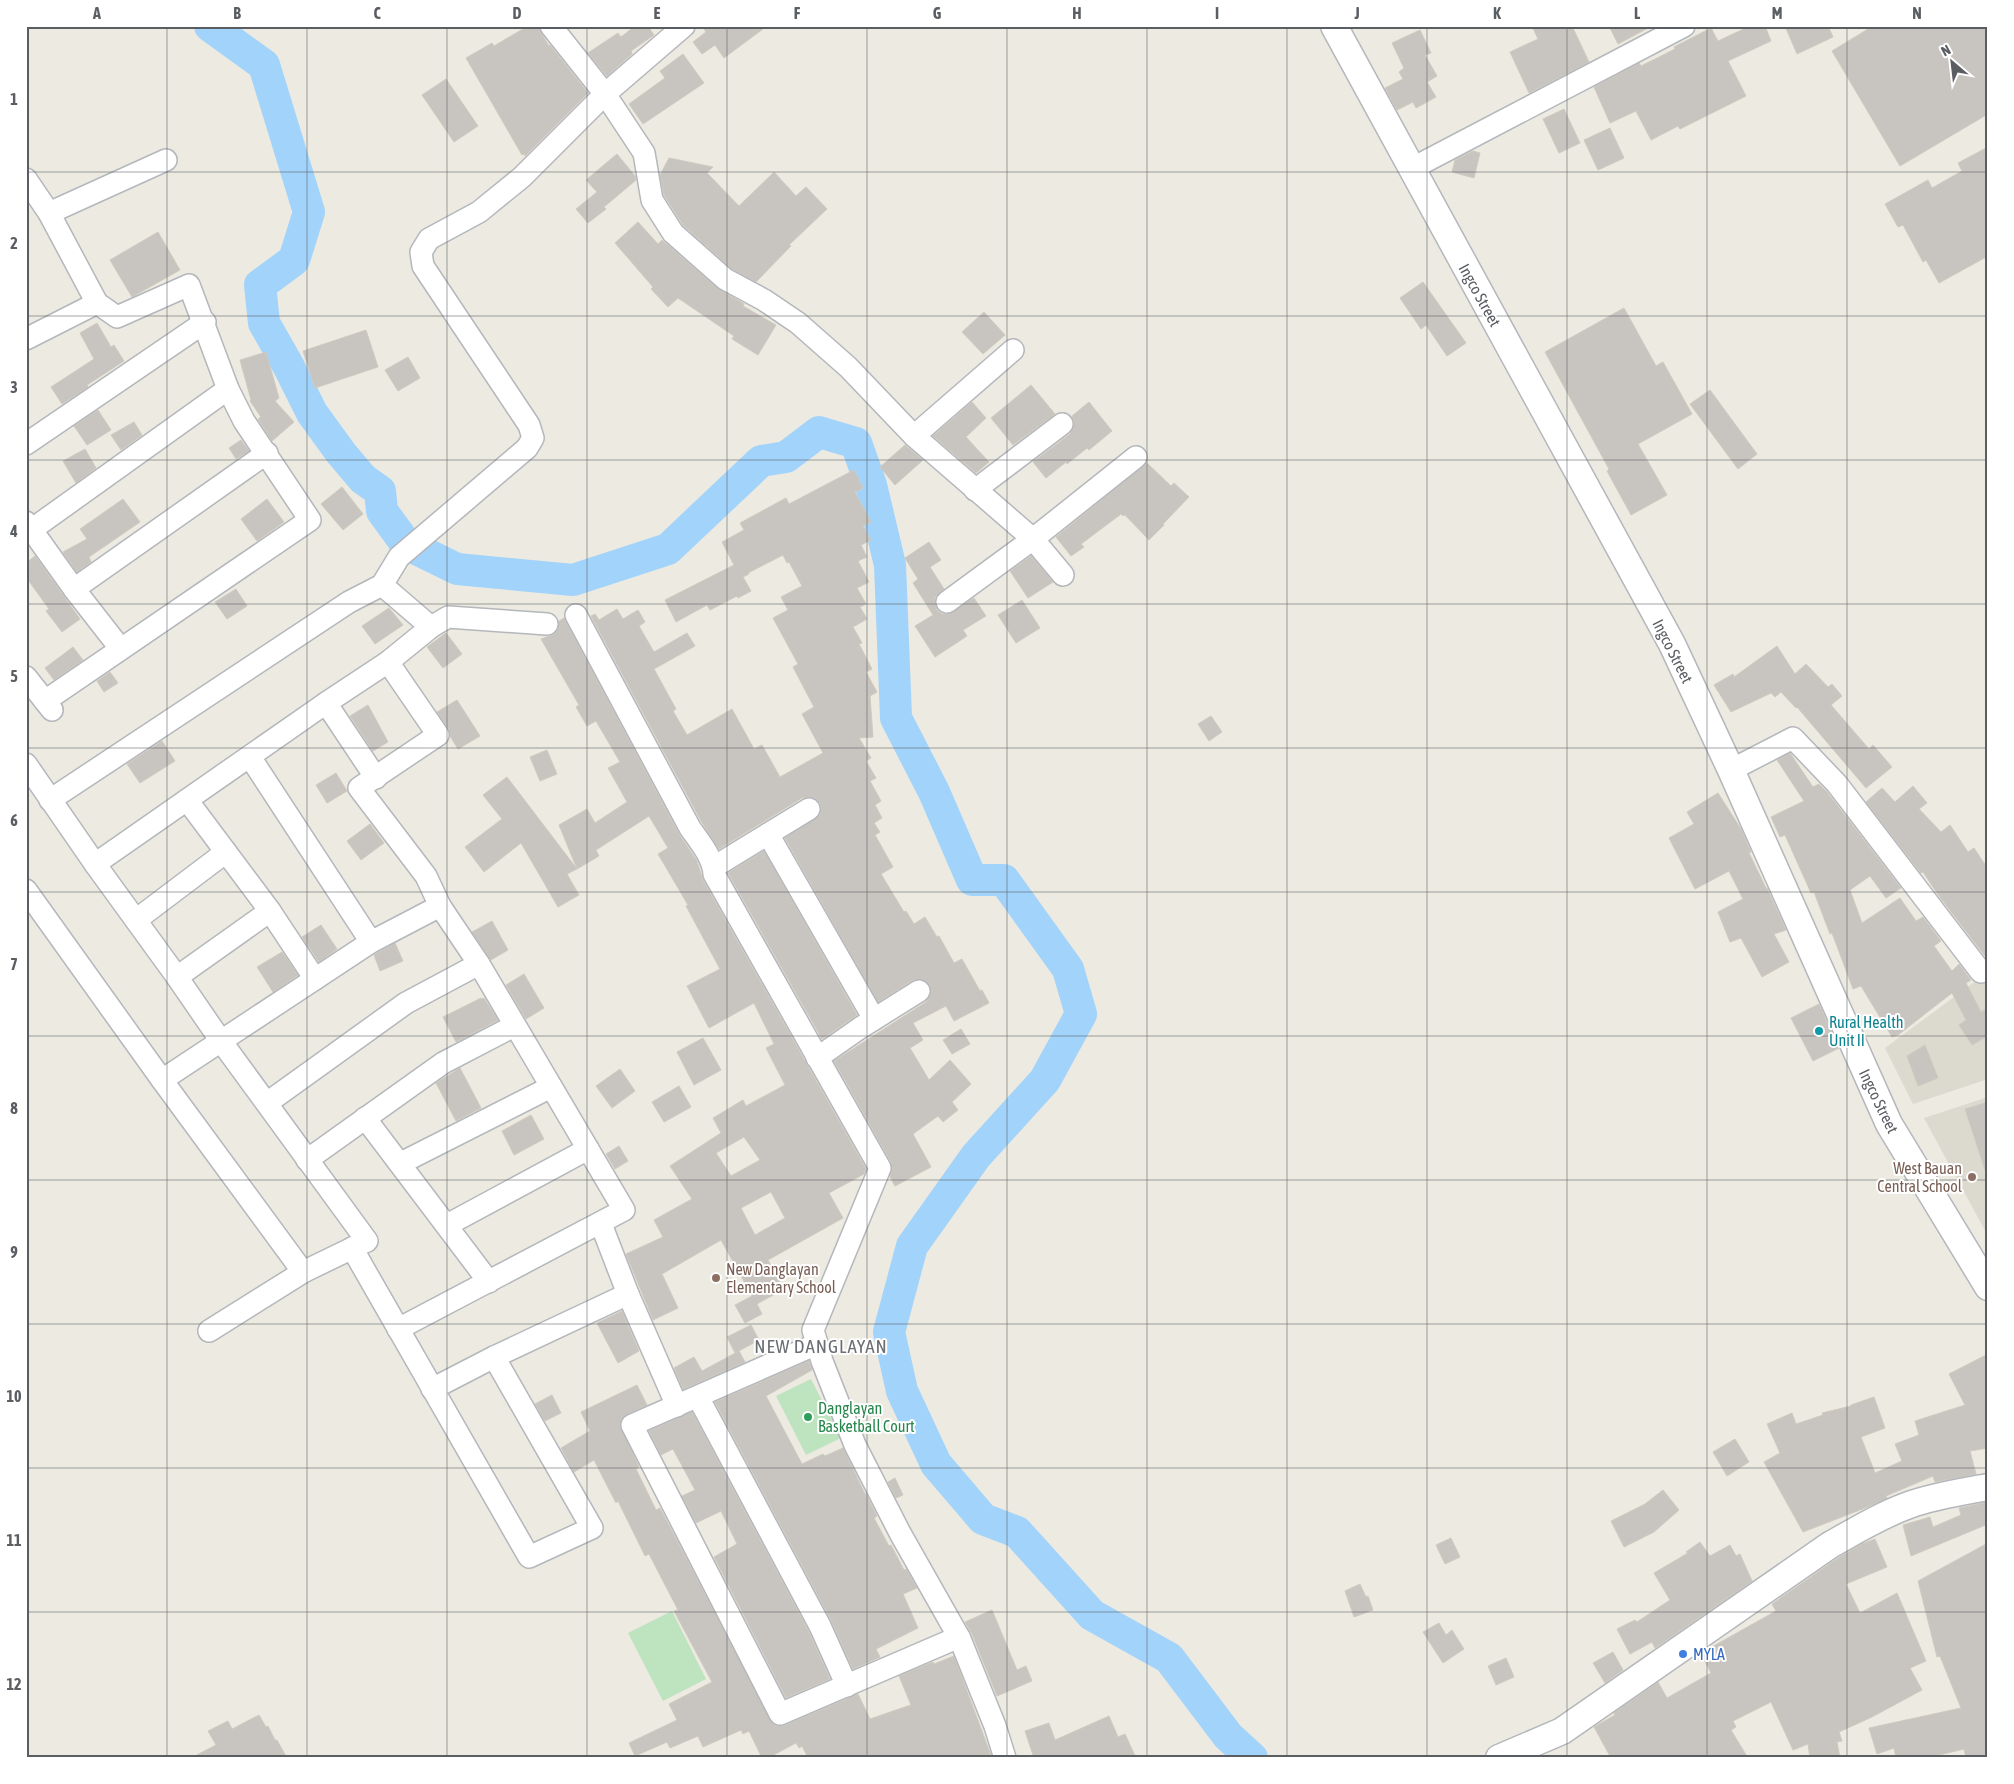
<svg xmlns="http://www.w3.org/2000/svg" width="2014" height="1784" font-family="'Asap Condensed',sans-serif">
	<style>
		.education { fill: #dcd9cf }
		.green { fill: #bee3bf }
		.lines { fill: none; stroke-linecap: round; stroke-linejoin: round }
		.river { stroke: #a2d3fb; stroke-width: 32 }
		.building { fill: #c8c4bf; stroke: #d0cbc0; fill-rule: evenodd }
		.minor-casing { stroke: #b4b7bb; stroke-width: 24 }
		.tertiary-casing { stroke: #b4b7bb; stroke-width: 29 }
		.minor { stroke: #fff; stroke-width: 21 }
		.tertiary { stroke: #fff; stroke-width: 26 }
		.grid { fill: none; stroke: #5a5d62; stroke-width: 1; stroke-opacity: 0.55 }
		.culture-dot { fill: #0f9aa8; stroke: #fff; stroke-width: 2 }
		.education-dot { fill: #8d6e63; stroke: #fff; stroke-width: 2 }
		.leisure-dot { fill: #2e9e5b; stroke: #fff; stroke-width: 2 }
		.shop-dot { fill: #3f7fe0; stroke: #fff; stroke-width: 2 }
		.labels { text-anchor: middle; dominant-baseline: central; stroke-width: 4; stroke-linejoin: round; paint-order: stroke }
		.street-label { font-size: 16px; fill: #5a5d62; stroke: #fff }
		.culture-label { font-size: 16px; fill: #0d838f; stroke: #fff; text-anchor: start }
		.education-label { font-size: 16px; fill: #785e54; stroke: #fff; text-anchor: end }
		.leisure-label { font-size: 16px; fill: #27864d; stroke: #fff; text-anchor: start }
		.shop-label { font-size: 16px; fill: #366cbe; stroke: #fff; text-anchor: start }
		.quarter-label { font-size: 19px; letter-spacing: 1px; fill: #6b6f74; stroke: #fff }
		.neatline { fill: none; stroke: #5a5d62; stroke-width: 2 }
		.grid-label { font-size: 16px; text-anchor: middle; font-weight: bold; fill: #5a5d62 }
	</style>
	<rect width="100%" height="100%" fill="#eceae1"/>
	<g class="education">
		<polygon points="1988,972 1988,1079 1913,1104 1885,1048"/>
		<polygon points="1988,1097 1988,1236 1924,1118"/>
	</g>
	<g class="green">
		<polygon points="811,1379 841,1438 806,1455 776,1396"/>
		<polygon points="672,1611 706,1679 663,1701 628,1633"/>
	</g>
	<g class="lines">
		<polyline class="river" points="210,26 264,65 309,212 294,260 260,285 264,323 289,367 312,413 341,453 363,479 380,491 382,511 406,544 457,569 573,580 668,549 761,461 786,457 819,432 856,443 871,485 890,565 896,718 934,792 972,880 1004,880 1068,969 1081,1014 1045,1080 976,1156 912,1246 889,1332 902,1391 936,1464 983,1519 1017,1532 1092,1615 1169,1658 1228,1736 1252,1758"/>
	</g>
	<g class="building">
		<polygon points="528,26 537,26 549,46 550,45 588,93 525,156 524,154 522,155 466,58 492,43 494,46"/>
		<polygon points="635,26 648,26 654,35 631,51 632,54 607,76 588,53 618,33 621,37"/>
		<polygon points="702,26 767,26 724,58 715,45 702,54 693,42 706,32"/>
		<polygon points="1532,26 1572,26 1589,62 1529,93 1510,52 1538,39"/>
		<polygon points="1609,26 1652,26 1618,44"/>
		<polygon points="1750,26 1765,26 1771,41 1728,61 1746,96 1680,129 1678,126 1651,140 1636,111 1610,123 1594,87 1639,63 1641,66 1675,49 1674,47 1711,28 1718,41"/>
		<polygon points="1785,26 1828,26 1833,37 1797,54"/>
		<polygon points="1873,26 1988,26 1988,114 1900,166 1832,51"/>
		<polygon points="1420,30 1431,53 1425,55 1437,76 1427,82 1436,97 1416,108 1413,102 1397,110 1385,88 1403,79 1399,72 1404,68 1392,43"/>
		<polygon points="683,54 704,83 643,124 629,104 665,78 660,71"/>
		<polygon points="446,79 478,126 454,142 422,95"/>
		<polygon points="1564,109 1580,143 1559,153 1543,119"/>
		<polygon points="1610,128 1624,158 1598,170 1584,140"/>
		<polygon points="1988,147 1988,256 1939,283 1926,260 1923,262 1903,225 1898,227 1885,204 1928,180 1932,188 1962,171 1958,163"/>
		<polygon points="1473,151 1480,153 1474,178 1452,172 1455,160"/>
		<polygon points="617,154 635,176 636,180 604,207 606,209 588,223 576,209 597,192 586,180"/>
		<polygon points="669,158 713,167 707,173 739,206 774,172 796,196 806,187 827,209 789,245 791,246 756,282 732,269 683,225 664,195 660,175"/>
		<polygon points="638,222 658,244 662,240 717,288 744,304 743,306 776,325 758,355 732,339 734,336 678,298 668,307 651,289 653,287 615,243"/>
		<polygon points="158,232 180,270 132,297 110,260"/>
		<polygon points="1423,282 1466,343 1447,356 1426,325 1421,329 1400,298"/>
		<polygon points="1624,308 1656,366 1663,362 1692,414 1638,444 1667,495 1631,515 1607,471 1609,469 1545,352"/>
		<polygon points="984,312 1005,335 983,354 962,332"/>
		<polygon points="97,323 111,347 114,345 124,361 87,385 88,387 62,404 51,387 94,359 80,333"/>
		<polygon points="366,330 378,367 315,388 303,351"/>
		<polygon points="266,352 279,398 275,401 294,422 272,441 258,419 261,417 250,401 251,400 240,360"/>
		<polygon points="408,357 420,378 398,391 385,370"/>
		<polygon points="1031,385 1055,414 1013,445 991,418"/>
		<polygon points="1710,390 1757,454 1738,469 1690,404"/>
		<polygon points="972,402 986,418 966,437 989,462 976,473 933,436"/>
		<polygon points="1089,402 1112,431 1089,450 1087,448 1067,464 1066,462 1046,478 1033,462 1070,434 1073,429 1074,423 1072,416"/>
		<polygon points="98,410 111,430 87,445 74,426"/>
		<polygon points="134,422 142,435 121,450 111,435"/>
		<polygon points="241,440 249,451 236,459 229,448"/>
		<polygon points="905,445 923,460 895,485 880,467"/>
		<polygon points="85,449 96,468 76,483 63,461"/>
		<polygon points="1147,463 1171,486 1174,483 1189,497 1163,524 1164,525 1149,540 1125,515 1123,516 1121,514 1081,544 1084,547 1071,556 1056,537"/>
		<polygon points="854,470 863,488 855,492 871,522 863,526 871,540 861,545 867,557 858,561 869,582 857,588 866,604 860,607 867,619 853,627 862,643 859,644 872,669 866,672 877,692 870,696 873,737 859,738 871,758 866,761 876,778 870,781 881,801 875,805 882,818 874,823 880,832 875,835 893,867 881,874 904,912 906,911 914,924 925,917 937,937 939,936 954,963 962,959 980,991 982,990 989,1003 954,1021 946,1006 913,1023 923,1040 910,1048 929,1080 950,1060 971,1084 952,1102 958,1110 943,1122 938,1116 913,1134 931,1167 895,1186 890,1177 892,1168 891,1162 834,1061 926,1002 930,996 931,991 930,985 924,980 919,979 913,980 878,1002 785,838 820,815 821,808 820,803 815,798 809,797 802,798 719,849 701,821 591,616 595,614 599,620 617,609 623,619 638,610 645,622 639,626 654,652 687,633 695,646 654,669 676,709 673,711 687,735 732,709 754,749 762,745 780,777 823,753 802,714 814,707 793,667 798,664 773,618 788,610 781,597 802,586 789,562 787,563 783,555 748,573 749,574 743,577 751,591 738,598 737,596 710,610 707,605 676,622 665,600 734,565 722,542 744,530 740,523 786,498 789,504"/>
		<polygon points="342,487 363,514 343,530 321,504"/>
		<polygon points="123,499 140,522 89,557 91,562 77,572 63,552 87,539 80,529"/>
		<polygon points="267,499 284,522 257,541 241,519"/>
		<polygon points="929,542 941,560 930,567 944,589 935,597 935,604 937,610 942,614 949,614 974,598 986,616 963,630 967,636 935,657 915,626 933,615 913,583 918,579 905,558"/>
		<polygon points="35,556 80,619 62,632 46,611 49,609 26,577 26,563"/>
		<polygon points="1031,556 1053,582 1028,598 1010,571"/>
		<polygon points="236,589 247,606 227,619 215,602"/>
		<polygon points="1022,600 1040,628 1016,643 998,615"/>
		<polygon points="389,608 403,625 375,644 362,626"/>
		<path d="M564,618L679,834L697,861L703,880L866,1169L864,1174L829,1193L843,1218L768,1260L784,1289L757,1304L762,1314L745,1323L735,1305L752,1296L721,1240L662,1274L678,1308L653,1320L626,1254L663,1237L654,1220L692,1199L670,1166L721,1133L713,1118L743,1100L746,1106L785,1085L766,1048L774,1044L754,1003L709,1028L687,986L720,969L686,906L688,905L658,854L668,848L649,816L596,850L599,856L577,869L559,825L587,809L595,823L627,802L608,768L620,762L596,721L587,726L576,707L579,705L541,639L552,635L557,631L559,621ZM744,1137L760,1160L731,1176L716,1153ZM771,1192L785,1218L755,1235L741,1208Z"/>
		<polygon points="446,633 462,654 443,668 427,647"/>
		<polygon points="1777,646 1795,674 1806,664 1828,687 1832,684 1842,696 1831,705 1869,749 1873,745 1892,767 1866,788 1797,707 1796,708 1781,692 1775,697 1771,693 1731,712 1714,685 1733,674 1734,677"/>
		<polygon points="73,647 83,660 54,680 45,668"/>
		<polygon points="110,672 118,683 104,692 97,681"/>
		<polygon points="457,700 480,736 458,749 450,736 448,728 437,712"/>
		<polygon points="368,705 388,742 373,751 350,716"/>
		<polygon points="1211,716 1222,732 1209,741 1198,724"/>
		<polygon points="162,741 175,761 140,783 127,764"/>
		<polygon points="547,750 557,774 540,781 530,757"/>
		<polygon points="1790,753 1813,787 1819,784 1827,792 1901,888 1886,898 1870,876 1850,890 1862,923 1900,898 1916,921 1923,917 1941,941 1934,946 1952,971 1959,964 1971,980 1966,983 1981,1012 1988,1008 1988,1036 1972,1045 1959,1025 1966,1020 1952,993 1898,1035 1892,1037 1861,986 1853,989 1832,933 1830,934 1814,892 1811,893 1785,835 1780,837 1771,817 1804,801 1777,760"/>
		<polygon points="336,773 347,791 327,803 316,785"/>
		<polygon points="507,777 577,869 567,874 579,895 558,907 521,843 484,872 465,847 502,819 483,795"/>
		<polygon points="1913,786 1927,803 1919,809 1941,832 1950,825 1968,852 1974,848 1988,869 1988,960 1939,896 1923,872 1921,873 1866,802 1882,788 1895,802"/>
		<polygon points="1718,793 1741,829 1751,852 1749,853 1766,888 1767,888 1786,930 1774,934 1789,962 1762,977 1741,938 1730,942 1718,912 1743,899 1729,871 1695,889 1669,838 1694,824 1687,812"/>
		<polygon points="370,824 384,843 361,860 347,841"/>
		<polygon points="764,851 857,1015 822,1039 728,873"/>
		<polygon points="492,921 508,950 491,960 472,932"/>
		<polygon points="321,925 337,949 319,962 302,937"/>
		<polygon points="395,943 403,961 380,971 374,955"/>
		<polygon points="282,952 298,975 273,992 257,967"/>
		<polygon points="524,974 544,1008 526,1019 506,985"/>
		<polygon points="481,998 481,999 484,998 498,1020 456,1042 443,1017"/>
		<polygon points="1819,1004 1839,1048 1813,1061 1791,1018"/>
		<polygon points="961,1029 970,1044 952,1054 943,1040"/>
		<polygon points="703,1038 721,1070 694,1085 677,1052"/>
		<polygon points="1925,1045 1938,1078 1918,1086 1907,1056"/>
		<polygon points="460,1068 481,1108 456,1121 436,1083"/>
		<polygon points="620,1069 635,1091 612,1108 596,1086"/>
		<polygon points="679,1086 691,1107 664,1122 652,1102"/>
		<polygon points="1988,1102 1988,1170 1985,1170 1965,1109"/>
		<polygon points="531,1115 544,1139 514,1155 502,1131"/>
		<polygon points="619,1146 628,1161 615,1169 606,1154"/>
		<polygon points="622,1311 639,1351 618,1363 597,1323"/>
		<polygon points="751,1325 759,1340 735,1353 727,1337"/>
		<polygon points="739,1351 745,1362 683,1389 674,1368 694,1357 702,1371"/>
		<polygon points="1988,1354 1988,1448 1970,1451 1976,1474 1935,1482 1933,1476 1886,1496 1887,1498 1865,1508 1803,1532 1764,1462 1780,1453 1767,1424 1792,1413 1796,1424 1823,1415 1822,1413 1851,1406 1851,1405 1874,1397 1885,1428 1861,1437 1875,1473 1902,1461 1895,1444 1919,1435 1915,1421 1965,1405 1949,1374"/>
		<polygon points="809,1361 812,1370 766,1396 802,1464 823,1454 825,1456 843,1448 865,1494 866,1494 877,1516 874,1518 889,1546 891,1545 904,1570 906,1569 917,1588 903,1594 918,1628 876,1649 880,1657 853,1669 831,1620 715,1402"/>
		<polygon points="637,1385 647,1405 627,1414 622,1418 620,1425 639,1467 636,1469 656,1510 660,1508 773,1724 778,1726 785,1725 858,1694 870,1719 899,1709 911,1705 899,1676 933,1662 934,1664 954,1656 992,1758 808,1758 802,1746 799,1748 796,1743 768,1758 762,1758 749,1731 743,1734 741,1730 703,1747 698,1736 670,1748 667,1742 635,1756 629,1743 677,1720 669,1704 712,1682 674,1611 678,1610 649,1554 645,1556 618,1501 616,1503 594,1460 574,1472 561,1448 590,1431 581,1412"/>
		<polygon points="552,1395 561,1413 545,1421 535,1404"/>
		<polygon points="692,1412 809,1632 830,1679 786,1698 714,1557 737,1544 721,1511 696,1523 682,1496 695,1490 673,1449 661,1455 649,1431"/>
		<polygon points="1735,1439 1749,1462 1727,1476 1713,1452"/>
		<polygon points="895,1478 903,1495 896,1498 888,1482"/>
		<polygon points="1663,1490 1679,1510 1654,1532 1624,1547 1611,1521 1645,1504"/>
		<polygon points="1988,1502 1988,1524 1911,1556 1903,1525 1930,1517 1933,1527 1961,1515 1959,1508"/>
		<polygon points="1451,1538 1460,1557 1445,1564 1436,1545"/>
		<polygon points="1875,1539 1887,1567 1846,1584 1860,1613 1897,1593 1926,1661 1910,1668 1922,1690 1872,1717 1839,1732 1842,1741 1837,1742 1840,1758 1810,1758 1808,1744 1793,1750 1771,1702 1733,1721 1736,1727 1731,1730 1748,1758 1611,1758 1594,1727 1615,1715 1614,1713 1658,1682 1667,1698 1711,1673 1701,1653 1776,1611 1772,1604 1838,1558 1862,1544"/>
		<polygon points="1700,1542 1710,1556 1730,1545 1736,1556 1740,1554 1752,1581 1655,1648 1652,1642 1630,1654 1617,1629 1635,1620 1637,1622 1670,1600 1654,1573 1688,1553 1686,1552"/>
		<polygon points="1988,1543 1988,1758 1966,1758 1964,1749 1935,1756 1935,1758 1896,1758 1894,1748 1877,1754 1869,1728 1961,1708 1940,1656 1937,1657 1918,1581"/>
		<polygon points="1360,1584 1366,1597 1368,1596 1373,1610 1354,1617 1345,1591"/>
		<polygon points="992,1610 1017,1670 1026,1666 1032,1681 997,1696 972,1634 965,1622"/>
		<polygon points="1439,1623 1446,1635 1452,1630 1464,1649 1443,1663 1423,1632"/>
		<polygon points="1613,1652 1623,1670 1605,1683 1593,1663"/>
		<polygon points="1506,1658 1514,1677 1496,1685 1488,1666"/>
		<polygon points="259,1715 266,1727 268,1726 275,1740 277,1740 287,1758 191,1758 216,1745 208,1731 228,1721 232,1729"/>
		<polygon points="1109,1716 1118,1737 1125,1734 1136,1758 1034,1758 1025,1731 1049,1723 1055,1740"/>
	</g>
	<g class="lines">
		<g class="minor-casing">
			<g id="minor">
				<polyline points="551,26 605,94 644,153 652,200 673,233 725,279 764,300 798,323 848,367 914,436 1033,539 1063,575"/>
				<polyline points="1411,169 1684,26"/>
				<polyline points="26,179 49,213 97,303 117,317 189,285 228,389 244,421 310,520 45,701"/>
				<polyline points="49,213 166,160"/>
				<polyline points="26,339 97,303"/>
				<polyline points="914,436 1013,350"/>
				<polyline points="26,444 205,322"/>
				<polyline points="975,490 1062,424"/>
				<polyline points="26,522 74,589 120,648"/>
				<polyline points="31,530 228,389"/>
				<polyline points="382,585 431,627"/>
				<polyline points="74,589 267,453"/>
				<polyline points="947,602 1033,539 1136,457"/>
				<path d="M576,615L690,828C699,841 713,857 714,874L880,1168L813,1330L822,1361L855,1445L900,1533L960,1639L995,1726L1005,1758"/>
				<polyline points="388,662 438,735 359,788 426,876 440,906 479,964 624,1210 398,1329"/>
				<polyline points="26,677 52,710"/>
				<polyline points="326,703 376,778"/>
				<polyline points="250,757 371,942"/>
				<polyline points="26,764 95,864 177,977 221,1041 367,1241 303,1272 209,1331"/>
				<polyline points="1731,770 1793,738 1837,784 1981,972"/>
				<polyline points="50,800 349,602 382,585 399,557 527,448 533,438 529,425 423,266 421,252 429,239 479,212 522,177 605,94 684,26"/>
				<polyline points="187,800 270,911 315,979"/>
				<polyline points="809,809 768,834 874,1019"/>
				<polyline points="95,864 326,703 388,662 431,627 448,617 547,624"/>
				<polyline points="714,867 768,834"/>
				<polyline points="26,890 162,1080 303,1272"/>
				<polyline points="136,920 226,852"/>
				<polyline points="177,977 270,911"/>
				<polyline points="817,1058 860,1028 919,991"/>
				<polyline points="162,1080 371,942 440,906"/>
				<polyline points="267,1103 406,1003 479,964"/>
				<polyline points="365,1118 489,1282"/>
				<polyline points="307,1160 443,1063 514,1026"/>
				<polyline points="401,1163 551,1087"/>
				<polyline points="601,1224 628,1294 677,1406"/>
				<polyline points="447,1225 588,1149"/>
				<polyline points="352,1248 529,1557 592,1528 494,1357"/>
				<polyline points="817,1344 632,1425 780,1714 959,1637"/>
				<polyline points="432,1389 494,1357 628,1294"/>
				<polyline points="698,1397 820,1626 847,1686"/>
			</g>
		</g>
		<g class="tertiary-casing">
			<g id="tertiary">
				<polyline points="1334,26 1672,644 1731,770 1889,1124 1988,1287"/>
				<path d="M1499,1758L1562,1731L1830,1545C1855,1531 1881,1515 1909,1505C1934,1496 1961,1492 1988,1487"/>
			</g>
		</g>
		<use href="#minor" class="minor"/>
		<use href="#tertiary" class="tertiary"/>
	</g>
	<path class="grid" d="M167,26V1758M307,26V1758M447,26V1758M587,26V1758M727,26V1758M867,26V1758M1007,26V1758M1147,26V1758M1287,26V1758M1427,26V1758M1567,26V1758M1707,26V1758M1847,26V1758M26,172H1988M26,316H1988M26,460H1988M26,604H1988M26,748H1988M26,892H1988M26,1036H1988M26,1180H1988M26,1324H1988M26,1468H1988M26,1612H1988"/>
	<circle class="culture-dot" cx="1819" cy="1031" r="5"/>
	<g class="education-dot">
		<circle cx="1972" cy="1177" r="5"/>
		<circle cx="716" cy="1278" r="5"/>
	</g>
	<circle class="leisure-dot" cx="808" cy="1417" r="5"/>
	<circle class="shop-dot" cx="1683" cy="1654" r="5"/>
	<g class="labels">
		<g class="street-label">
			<text transform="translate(1480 295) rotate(61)">Ingco Street</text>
			<text transform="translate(1673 651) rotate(63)">Ingco Street</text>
			<text transform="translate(1879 1101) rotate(64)">Ingco Street</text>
		</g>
		<g class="culture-label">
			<text x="1829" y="1022">Rural Health<tspan x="1829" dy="18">Unit II</tspan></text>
		</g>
		<g class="education-label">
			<text x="1962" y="1168">West Bauan<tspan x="1962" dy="18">Central School</tspan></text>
			<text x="726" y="1269" text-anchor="start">New Danglayan<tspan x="726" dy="18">Elementary School</tspan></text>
		</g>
		<g class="leisure-label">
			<text x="818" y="1408">Danglayan<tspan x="818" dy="18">Basketball Court</tspan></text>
		</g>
		<g class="shop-label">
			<text x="1693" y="1654">MYLA</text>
		</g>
		<g class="quarter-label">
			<text x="821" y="1346">NEW DANGLAYAN</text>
		</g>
	</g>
	<rect width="2014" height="1784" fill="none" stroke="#ffffff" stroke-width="55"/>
	<g transform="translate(1952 62) rotate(332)" stroke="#ffffff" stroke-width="4" paint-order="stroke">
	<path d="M0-4L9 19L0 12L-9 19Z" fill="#5a5d62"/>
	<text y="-8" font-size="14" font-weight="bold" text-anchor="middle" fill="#5a5d62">N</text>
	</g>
	<rect x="28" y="28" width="1958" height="1728" class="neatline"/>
	<g class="grid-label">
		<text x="97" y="19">A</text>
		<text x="237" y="19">B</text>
		<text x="377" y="19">C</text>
		<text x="517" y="19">D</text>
		<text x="657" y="19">E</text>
		<text x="797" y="19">F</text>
		<text x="937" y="19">G</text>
		<text x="1077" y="19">H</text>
		<text x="1217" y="19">I</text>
		<text x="1357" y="19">J</text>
		<text x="1497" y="19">K</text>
		<text x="1637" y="19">L</text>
		<text x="1777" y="19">M</text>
		<text x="1917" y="19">N</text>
		<text x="14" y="105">1</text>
		<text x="14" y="249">2</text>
		<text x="14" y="393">3</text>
		<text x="14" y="537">4</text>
		<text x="14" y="682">5</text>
		<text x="14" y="826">6</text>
		<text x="14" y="970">7</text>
		<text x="14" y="1114">8</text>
		<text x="14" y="1258">9</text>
		<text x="14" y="1402">10</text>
		<text x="14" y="1546">11</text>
		<text x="14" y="1690">12</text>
	</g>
</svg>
